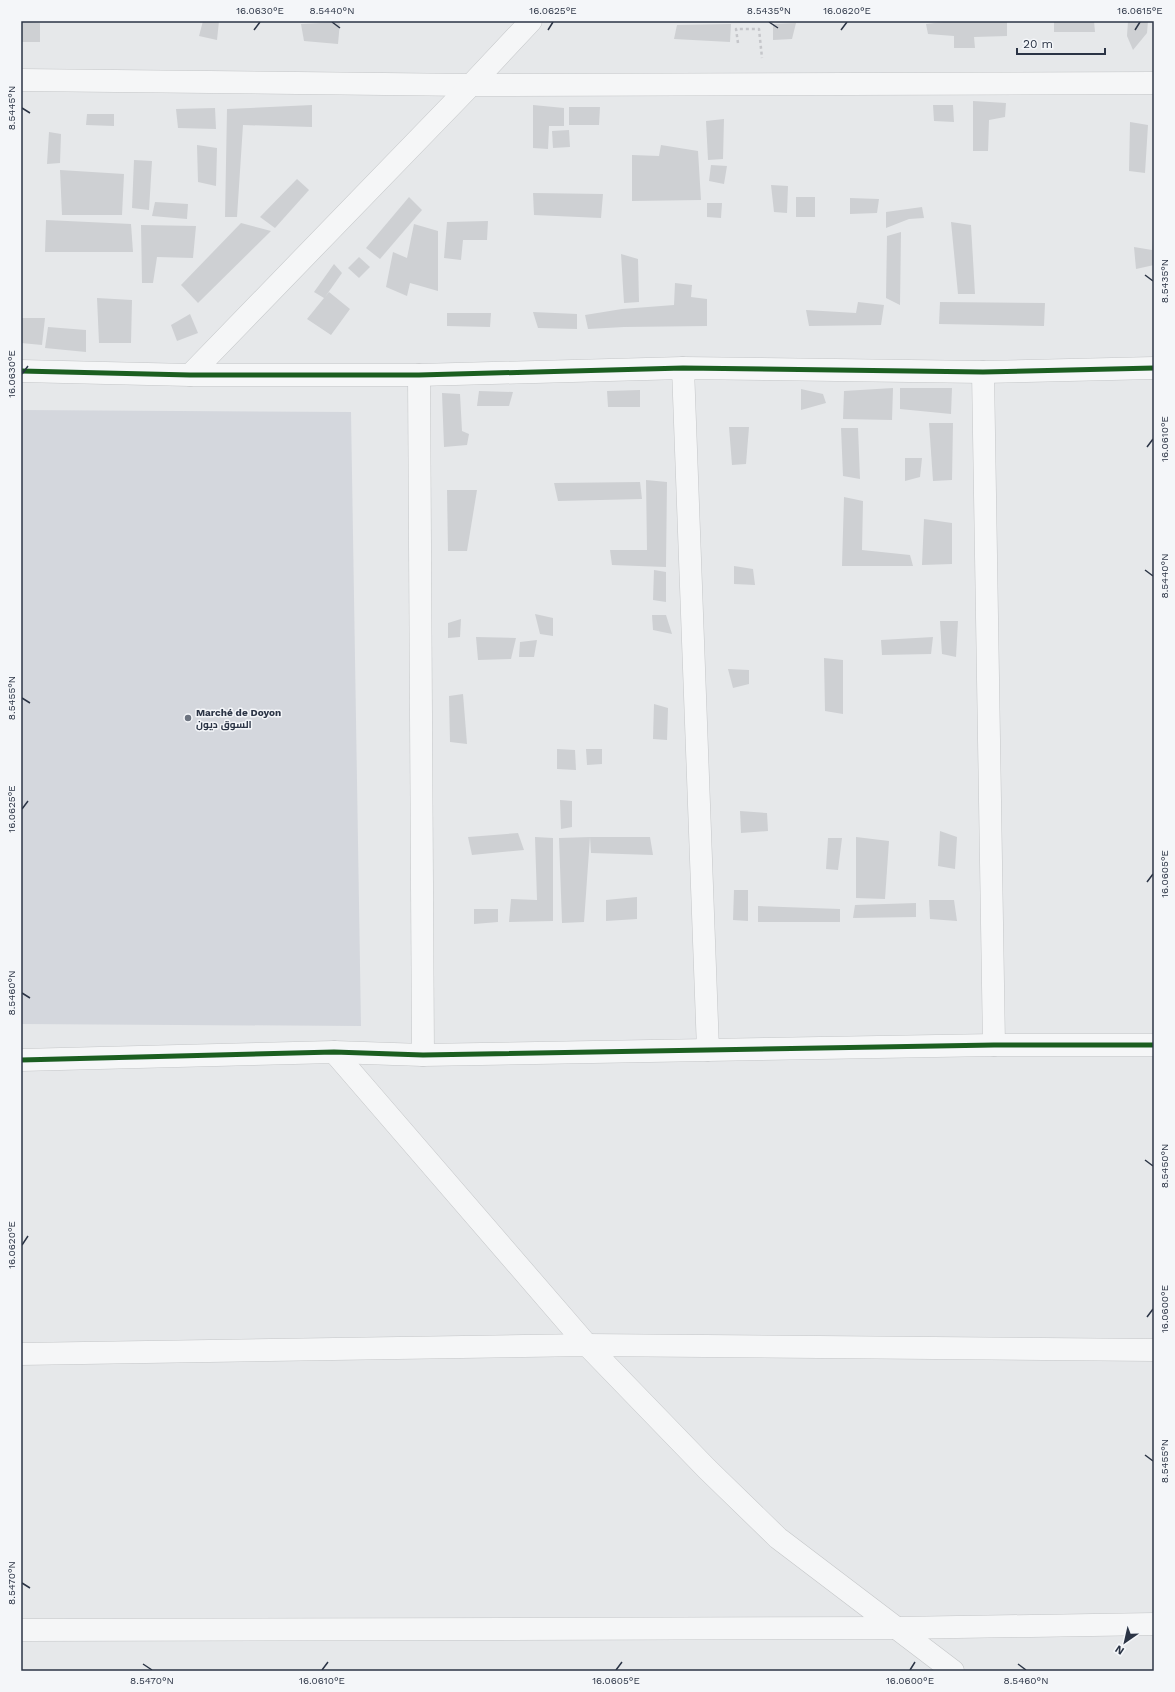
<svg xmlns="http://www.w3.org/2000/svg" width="1175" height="1692" font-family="'Work Sans',Cairo,sans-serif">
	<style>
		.built { fill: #d4d7dd }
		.building { fill: #ced0d3 }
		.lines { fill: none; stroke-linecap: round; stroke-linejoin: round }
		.minor-casing { stroke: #c4c6c8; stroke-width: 23 }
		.path { stroke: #c5c6ca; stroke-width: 2.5; stroke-dasharray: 3 3; stroke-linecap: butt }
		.minor { stroke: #f5f6f7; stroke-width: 22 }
		.cycleway-casing { stroke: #f4f6f9; stroke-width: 8 }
		.cycleway { stroke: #1b5e20; stroke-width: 5 }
		.ticks { fill: none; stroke: #2b3445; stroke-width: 1.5 }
		.poi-dot { fill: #6c737f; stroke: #f4f6f9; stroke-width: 1.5 }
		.labels { text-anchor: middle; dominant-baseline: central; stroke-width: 3; stroke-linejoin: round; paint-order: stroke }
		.poi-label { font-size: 10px; font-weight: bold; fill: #2b3445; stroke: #f4f6f9; text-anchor: start }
		.neatline { fill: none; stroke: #2b3445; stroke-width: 1.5 }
		.ticks-label { font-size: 10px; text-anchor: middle; fill: #2b3445 }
	</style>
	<rect width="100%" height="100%" fill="#e6e8ea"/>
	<polygon class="built" points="21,410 351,412 361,1026 21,1024"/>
	<g class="building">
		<polygon points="203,21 219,21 217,40 199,36"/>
		<polygon points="952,21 1007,21 1007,36 974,37 975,48 954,48 954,36 928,34 926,24"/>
		<polygon points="1054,21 1094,21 1095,32 1054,32"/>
		<polygon points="1128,21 1148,21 1147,33 1133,50 1127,36"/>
		<polygon points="21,22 40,23 40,42 21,42"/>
		<polygon points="340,22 338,44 304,41 301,24"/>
		<polygon points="796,23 792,39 773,40 773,24"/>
		<polygon points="731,24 730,42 674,39 677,25"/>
		<polygon points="973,101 1006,103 1005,117 989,120 988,151 973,151"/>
		<polygon points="312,105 312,127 243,125 237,217 225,217 227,109"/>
		<polygon points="533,105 564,108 564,126 549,126 548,149 533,148"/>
		<polygon points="933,105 953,105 954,122 934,121"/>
		<polygon points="569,107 600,107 599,125 569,125"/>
		<polygon points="215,108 216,129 178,128 176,109"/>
		<polygon points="87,114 114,114 114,126 86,125"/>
		<polygon points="724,119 723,159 708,160 706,121"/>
		<polygon points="1130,122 1148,125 1145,173 1129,171"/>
		<polygon points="569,130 570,147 553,148 552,131"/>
		<polygon points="49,132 61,134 60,163 47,164"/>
		<polygon points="197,145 217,148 216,186 198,182"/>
		<polygon points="661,145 698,151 701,200 632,201 632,155 659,156"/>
		<polygon points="134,160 152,161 149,210 132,208"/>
		<polygon points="711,165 727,166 724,184 709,181"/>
		<polygon points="60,170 124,174 122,215 62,215"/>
		<polygon points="297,179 309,190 275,228 260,217"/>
		<polygon points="771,185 788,186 787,213 774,212"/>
		<polygon points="533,193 603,194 601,218 534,215"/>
		<polygon points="409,197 422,210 380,259 366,248"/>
		<rect x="796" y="197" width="19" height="20"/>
		<polygon points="850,198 879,199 877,213 850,214"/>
		<polygon points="155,202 188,204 187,219 152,216"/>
		<polygon points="707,203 722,203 721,218 707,217"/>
		<polygon points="922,207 924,218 909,219 886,228 886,212"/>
		<polygon points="46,220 131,224 133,252 45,252"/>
		<polygon points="488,221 487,240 463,240 461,260 444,258 447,222"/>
		<polygon points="951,222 971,225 975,294 958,294"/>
		<polygon points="241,223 271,231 198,303 181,285"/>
		<polygon points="414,224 438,231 438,291 410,283 407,296 386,287 393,252 407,258"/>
		<polygon points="141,225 196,226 193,258 157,257 153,283 142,283"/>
		<polygon points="901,232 900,305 886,298 887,236"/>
		<polygon points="1153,240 1154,265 1136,269 1134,247 1152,250"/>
		<polygon points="621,254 638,259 639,302 624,303"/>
		<polygon points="359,257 370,267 359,278 348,268"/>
		<polygon points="334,264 342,273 325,297 329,292 350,309 331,335 307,319 324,298 314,292"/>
		<polygon points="675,283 692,285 691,297 707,299 707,326 624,327 588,329 585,315 622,309 674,305"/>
		<polygon points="97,298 132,300 131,343 99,343"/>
		<polygon points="858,302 884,305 881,325 809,326 806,310 856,313"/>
		<polygon points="940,302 1045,303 1044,326 939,324"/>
		<polygon points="533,312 577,314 577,329 538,328"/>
		<polygon points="447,313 491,313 490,327 447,326"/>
		<polygon points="190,314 198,333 177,341 171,325"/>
		<polygon points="21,318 45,318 42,345 21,343"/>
		<polygon points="48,327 86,330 86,352 45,348"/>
		<polygon points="893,388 892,420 843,419 844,391"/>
		<polygon points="900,388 952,388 951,414 900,409"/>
		<polygon points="801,389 823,394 826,403 801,410"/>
		<polygon points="640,390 640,407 608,407 607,391"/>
		<polygon points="479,391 513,392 509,406 477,406"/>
		<polygon points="442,393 460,394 462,431 469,434 467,445 444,447"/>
		<polygon points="929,423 953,423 952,480 933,481"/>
		<polygon points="729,427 749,427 746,464 732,465"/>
		<polygon points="841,428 858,428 860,479 843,476"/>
		<polygon points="905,458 922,458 920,477 905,481"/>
		<polygon points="646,480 667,482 666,567 612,565 610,550 647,550"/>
		<polygon points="640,482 642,499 558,501 554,483"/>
		<polygon points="447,490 477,490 467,551 448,551"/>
		<polygon points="844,497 863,501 862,550 910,555 913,566 842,566"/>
		<polygon points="924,519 952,523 952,564 922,565"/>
		<polygon points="734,566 753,569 755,585 734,584"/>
		<polygon points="654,570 666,572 666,602 653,600"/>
		<polygon points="535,614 553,618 553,636 540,634"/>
		<polygon points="652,615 666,615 672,634 653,630"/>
		<polygon points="461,619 460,637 448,638 448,623"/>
		<polygon points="940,621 958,621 956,657 942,654"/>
		<polygon points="476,637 516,638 511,659 478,660"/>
		<polygon points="933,637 931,654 882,655 881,640"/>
		<polygon points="537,640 534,657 519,657 520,642"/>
		<polygon points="824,658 843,660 843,714 825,711"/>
		<polygon points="728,669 749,670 749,684 733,688"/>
		<polygon points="463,694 467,744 450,742 449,696"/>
		<polygon points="654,704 668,708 667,740 653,739"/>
		<polygon points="557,749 575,750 576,770 557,769"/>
		<polygon points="586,749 602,749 602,764 587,765"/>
		<polygon points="560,800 572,801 572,827 561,829"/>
		<polygon points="740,811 767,813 768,831 741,833"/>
		<polygon points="940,831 957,837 955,869 938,866"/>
		<polygon points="518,833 524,850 472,855 468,837"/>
		<polygon points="535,837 553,838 553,921 509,922 511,899 537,900"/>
		<polygon points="590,837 650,837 653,855 591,853 590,837 584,922 562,923 559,838"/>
		<polygon points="856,837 889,841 885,899 856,898"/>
		<polygon points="828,838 842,838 838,870 826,869"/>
		<polygon points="734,890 748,890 748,921 733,920"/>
		<polygon points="637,897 637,919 606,921 606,900"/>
		<polygon points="929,900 954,900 957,921 930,919"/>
		<polygon points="916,903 916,917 853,918 855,905"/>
		<polygon points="758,906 840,909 840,922 758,922"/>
		<polygon points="474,909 498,909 498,922 474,924"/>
	</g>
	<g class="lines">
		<g class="minor-casing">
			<g id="minor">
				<polyline points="21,80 471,85 1154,83"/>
				<polyline points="683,368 708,1050"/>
				<polyline points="21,371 190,375 419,375 683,368 983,372 1154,368"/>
				<polyline points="983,372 994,1045"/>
				<polyline points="190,375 471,85 531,21"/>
				<polyline points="419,375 423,1055"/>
				<polyline points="334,1052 587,1345 707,1469 778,1538 953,1671"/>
				<polyline points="21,1060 334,1052 423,1055 994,1045 1154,1045"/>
				<polyline points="21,1354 587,1345 1154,1350"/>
				<polyline points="21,1630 896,1628 1154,1624"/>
			</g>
		</g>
		<polyline class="path" points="738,43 736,29 759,29 762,58"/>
		<use href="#minor" class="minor"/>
		<g class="cycleway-casing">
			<g id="cycleway">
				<polyline points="21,371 190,375 419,375 683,368 983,372 1154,368"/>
				<polyline points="21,1060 334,1052 423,1055 994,1045 1154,1045"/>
			</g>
		</g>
		<use href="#cycleway" class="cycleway"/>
	</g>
	<path class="ticks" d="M332,22L340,28M769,22L778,28M254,30L260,22M548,30L553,22M841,30L847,22M1135,30L1140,22M22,108L30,113M1145,275L1153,281M22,374L28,366M1147,447L1153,439M1145,570L1153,576M22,698L30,703M22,809L28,801M1147,882L1153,874M22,993L30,998M1145,1160L1153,1166M22,1245L28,1236M1147,1317L1153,1309M1145,1455L1153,1461M22,1583L30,1588M143,1664L152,1670M1018,1664L1026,1670M322,1670L328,1662M616,1670L622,1662M910,1670L915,1662"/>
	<circle class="poi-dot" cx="188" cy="718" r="4"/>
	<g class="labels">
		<g class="poi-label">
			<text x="196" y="712">Marché de Doyon<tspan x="196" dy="12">السوق ديون</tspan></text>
		</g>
	</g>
	<rect width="1175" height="1692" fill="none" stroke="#f4f6f9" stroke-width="44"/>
	<g transform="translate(1125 1642) rotate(214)" stroke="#f4f6f9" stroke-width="3" paint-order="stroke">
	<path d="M0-3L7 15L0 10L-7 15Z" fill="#2b3445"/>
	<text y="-6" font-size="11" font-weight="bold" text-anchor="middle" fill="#2b3445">N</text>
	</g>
	<path d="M1017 48v6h88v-6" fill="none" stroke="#2b3445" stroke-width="2"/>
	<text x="1023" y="48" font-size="12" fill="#2b3445" stroke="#f4f6f9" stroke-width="3" paint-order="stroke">20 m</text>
	<rect x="22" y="22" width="1131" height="1648" class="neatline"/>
	<g class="ticks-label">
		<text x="260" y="14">16.0630°E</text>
		<text x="332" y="14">8.5440°N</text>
		<text x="553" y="14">16.0625°E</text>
		<text x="769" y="14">8.5435°N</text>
		<text x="847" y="14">16.0620°E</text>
		<text x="1140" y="14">16.0615°E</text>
		<text transform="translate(11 108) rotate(-90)" y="4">8.5445°N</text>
		<text transform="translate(1164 281) rotate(-90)" y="4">8.5435°N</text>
		<text transform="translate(11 374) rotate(-90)" y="4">16.0630°E</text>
		<text transform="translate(1164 439) rotate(-90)" y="4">16.0610°E</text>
		<text transform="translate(1164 576) rotate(-90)" y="4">8.5440°N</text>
		<text transform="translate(11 698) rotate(-90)" y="4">8.5455°N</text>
		<text transform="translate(11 809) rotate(-90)" y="4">16.0625°E</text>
		<text transform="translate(1164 874) rotate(-90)" y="4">16.0605°E</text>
		<text transform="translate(11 993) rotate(-90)" y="4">8.5460°N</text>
		<text transform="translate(1164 1166) rotate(-90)" y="4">8.5450°N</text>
		<text transform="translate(11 1245) rotate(-90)" y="4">16.0620°E</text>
		<text transform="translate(1164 1309) rotate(-90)" y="4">16.0600°E</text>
		<text transform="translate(1164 1461) rotate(-90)" y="4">8.5455°N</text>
		<text transform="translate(11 1583) rotate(-90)" y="4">8.5470°N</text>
		<text x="152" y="1684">8.5470°N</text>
		<text x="322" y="1684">16.0610°E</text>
		<text x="616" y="1684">16.0605°E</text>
		<text x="910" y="1684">16.0600°E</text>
		<text x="1026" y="1684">8.5460°N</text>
	</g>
</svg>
